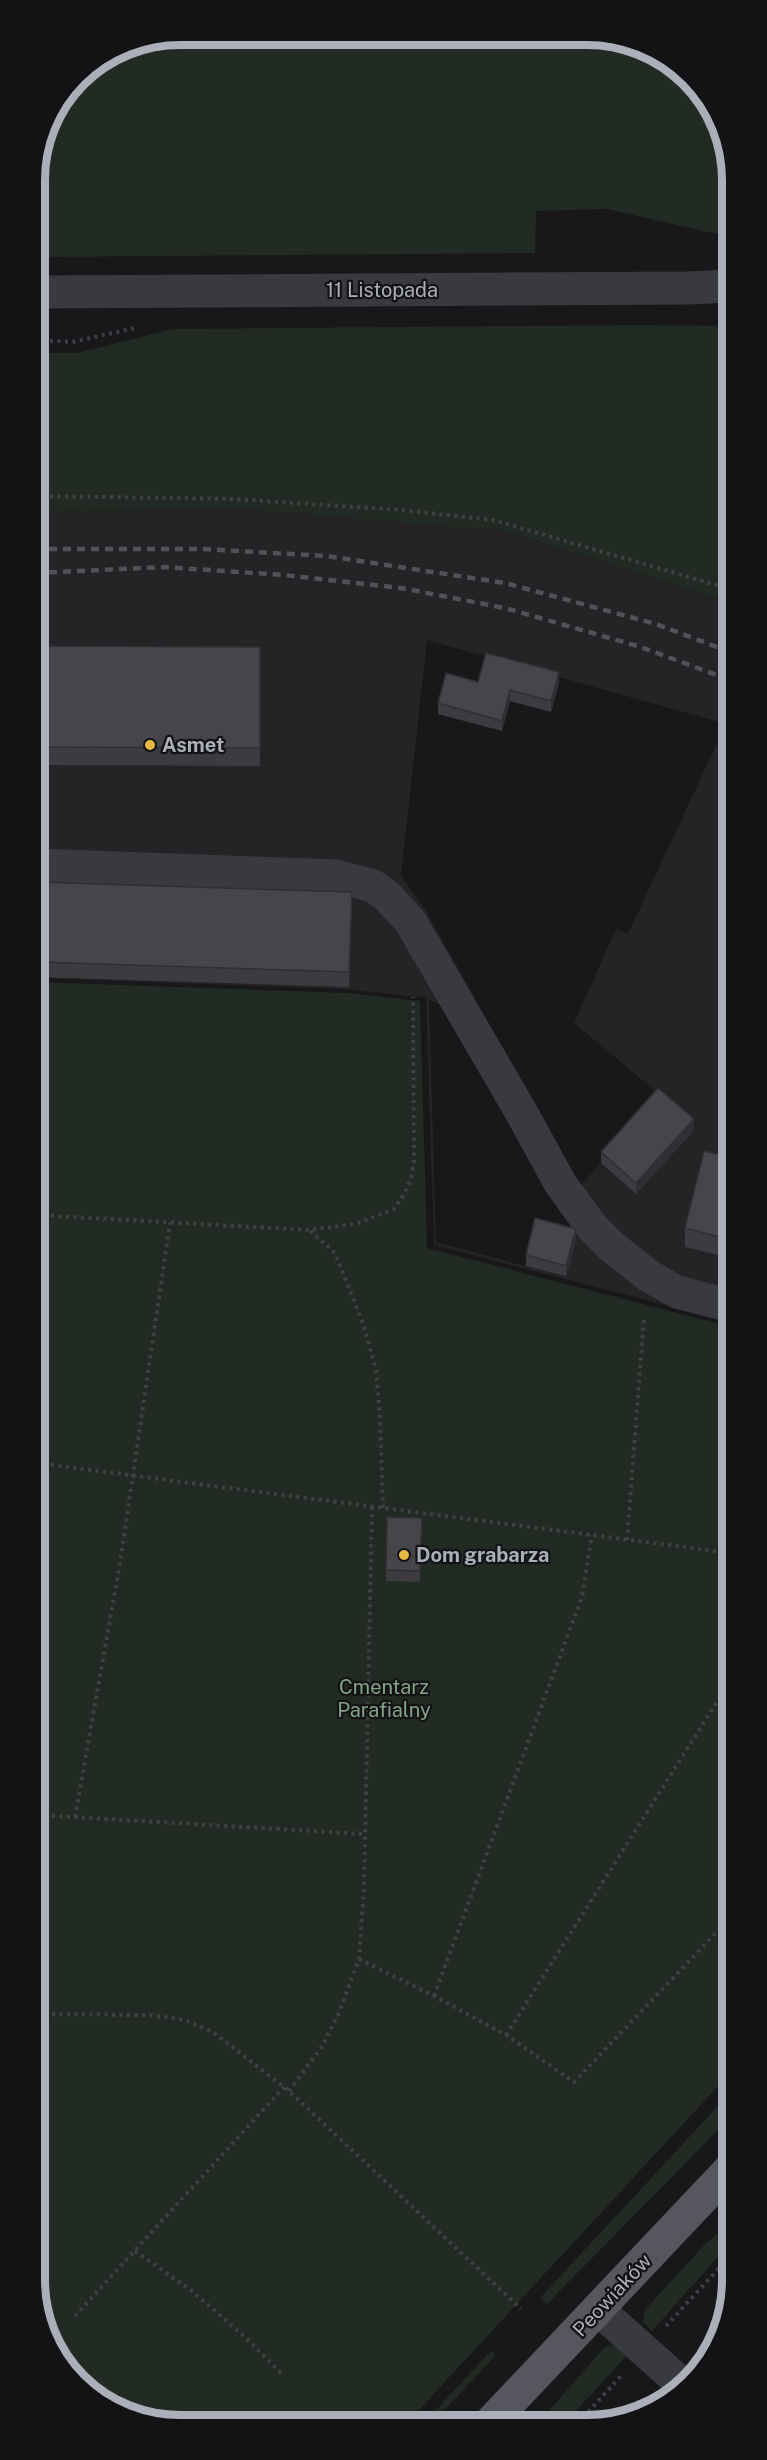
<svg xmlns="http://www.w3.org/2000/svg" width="767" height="2460" font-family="'Public Sans',sans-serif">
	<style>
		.built { fill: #242427; fill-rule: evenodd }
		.green { fill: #222a24 }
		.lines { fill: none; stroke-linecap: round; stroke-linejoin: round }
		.path { stroke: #3f4146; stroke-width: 4; stroke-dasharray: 3 4.5; stroke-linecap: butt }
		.minor { stroke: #393a3f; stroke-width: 33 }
		.major { stroke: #56575e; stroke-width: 33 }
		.rail { stroke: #505258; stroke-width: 4.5; stroke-dasharray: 8 6; stroke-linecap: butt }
		.wall { fill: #3b3b40 }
		.shaded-wall { fill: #303034 }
		.building { fill: #45454a; stroke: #303034; stroke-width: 1.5 }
		.poi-dot { fill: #e7b844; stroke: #131315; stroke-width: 2 }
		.labels { text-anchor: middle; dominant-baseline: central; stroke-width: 4.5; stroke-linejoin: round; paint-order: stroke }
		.street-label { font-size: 20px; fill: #abafb9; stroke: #131315 }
		.poi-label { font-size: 20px; font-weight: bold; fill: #abafb9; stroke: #131315; text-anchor: start }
		.park-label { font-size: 20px; fill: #84a387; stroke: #131315 }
		.rim { fill: none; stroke: #abafb9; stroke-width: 8 }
	</style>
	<rect width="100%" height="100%" fill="#18181a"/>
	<path class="built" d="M236,508L356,517L505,531L730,602L731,1322L434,1245L426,998L346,989L36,978L35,512ZM427,640L726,724L628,934L616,929L574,1023L696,1125L636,1194L601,1163L580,1186L425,909L401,876ZM429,1000L443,1006L546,1190L559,1211L577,1232L575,1240L535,1229L525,1266L436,1242Z"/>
	<g class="green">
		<polygon points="180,35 615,37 690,77 730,152 730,237 607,209 536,211 535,253 35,257 35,171 46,124 77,77 125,45"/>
		<polygon points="640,325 730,326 730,602 505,531 236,508 35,512 35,353 78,353 172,329"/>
		<polygon points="36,982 348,993 420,1001 427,1248 731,1327 732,2071 407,2423 152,2423 77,2383 37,2308"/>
		<polygon points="732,2091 732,2115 724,2124 547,2304 540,2298"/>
		<polygon points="732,2222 732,2241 652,2331 643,2322 645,2310 705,2244"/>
		<polygon points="617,2343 629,2353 565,2423 538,2423 604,2348"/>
		<polygon points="491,2351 496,2355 432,2423 424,2423"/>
	</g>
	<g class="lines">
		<g class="path">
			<polyline points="35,340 72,342 135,328"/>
			<polyline points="35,496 234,499 401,510 493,520 730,589"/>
			<polyline points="36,1215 309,1230 356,1224 394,1209 403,1196 411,1179 414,1162 413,997"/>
			<polyline points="310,1231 335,1253 364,1326 376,1370 380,1417 383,1508"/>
			<polyline points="36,1463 731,1553"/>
			<polyline points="627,1540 644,1317"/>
			<polyline points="37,1815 365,1834"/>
			<polyline points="75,1817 120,1563 170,1223"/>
			<polyline points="359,1959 434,1996 506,2035 574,2082 732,1916"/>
			<polyline points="434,1996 582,1597 592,1535"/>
			<polyline points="37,2014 150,2015 185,2020 214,2033 289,2091 521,2309"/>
			<polyline points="506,2035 732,1678"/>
			<polyline points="289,2091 321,2048 338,2015 359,1959 364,1888 372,1507"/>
			<polyline points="135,2251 192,2291 245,2337 283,2375"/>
			<polyline points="75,2316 284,2087"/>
			<polyline points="666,2326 732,2254"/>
			<polyline points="578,2423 621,2376"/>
		</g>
		<g class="minor">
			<polyline points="35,292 687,288 730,286"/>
			<polyline points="36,865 336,876 373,886 387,896 410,921 524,1117 560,1183 592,1227 611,1246 649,1276 677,1292 731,1306"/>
			<polyline points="599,2310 684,2386"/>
		</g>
		<polyline class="major" points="490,2423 732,2167"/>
		<g class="rail">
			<polyline points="35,549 202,549 327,556 505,583 656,624 730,652"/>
			<polyline points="35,573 164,567 284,575 401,588 505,608 641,647 730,680"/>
		</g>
	</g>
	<g class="wall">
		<polygon points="35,646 260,647 260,766 35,765"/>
		<polygon points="478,682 559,683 551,712 510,701 502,731 438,714 438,703"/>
		<polygon points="36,882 352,907 349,987 36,977"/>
		<polygon points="694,1130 636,1194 601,1163 601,1152"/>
		<polygon points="731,1157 731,1258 685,1247 685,1228"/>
		<polygon points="576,1240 566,1276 526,1266 526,1255"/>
		<polygon points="387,1517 422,1518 420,1582 386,1581"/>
	</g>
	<g class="shaded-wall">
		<polygon points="559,672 559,683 551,712 551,701"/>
		<polygon points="510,690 510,701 502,731 502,721"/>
		<polygon points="694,1119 694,1130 636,1194 636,1183"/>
		<polygon points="576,1229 576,1240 566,1276 566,1266"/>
	</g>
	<g class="building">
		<polygon points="35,646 260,647 260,748 35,747"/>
		<polygon points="486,653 559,672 551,701 510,690 502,721 438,703 446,673 478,682"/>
		<polygon points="36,882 352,892 349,972 36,962"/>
		<polygon points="658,1088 694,1119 636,1183 601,1152"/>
		<polygon points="704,1151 731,1157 731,1240 685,1228"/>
		<polygon points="535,1218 576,1229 566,1266 526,1255"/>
		<polygon points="387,1517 422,1518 420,1571 386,1570"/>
	</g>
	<g class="poi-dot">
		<circle cx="150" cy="745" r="6"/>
		<circle cx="404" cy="1555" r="6"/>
	</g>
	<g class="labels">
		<g class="street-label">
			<text x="382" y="290">11 Listopada</text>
			<text transform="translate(612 2295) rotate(-47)">Peowiaków</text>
		</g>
		<g class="poi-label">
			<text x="162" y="745">Asmet</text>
			<text x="416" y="1555">Dom grabarza</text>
		</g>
		<g class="park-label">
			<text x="384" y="1687">Cmentarz<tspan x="384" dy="23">Parafialny</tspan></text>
		</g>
	</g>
	<path d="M0 0H767V2460H0ZM180 45H587A135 135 0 0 1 722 180V2280A135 135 0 0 1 587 2415H180A135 135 0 0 1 45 2280V180A135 135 0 0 1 180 45Z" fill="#131315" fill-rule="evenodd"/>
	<path class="rim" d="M180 45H587A135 135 0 0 1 722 180V2280A135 135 0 0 1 587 2415H180A135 135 0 0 1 45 2280V180A135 135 0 0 1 180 45Z"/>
</svg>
